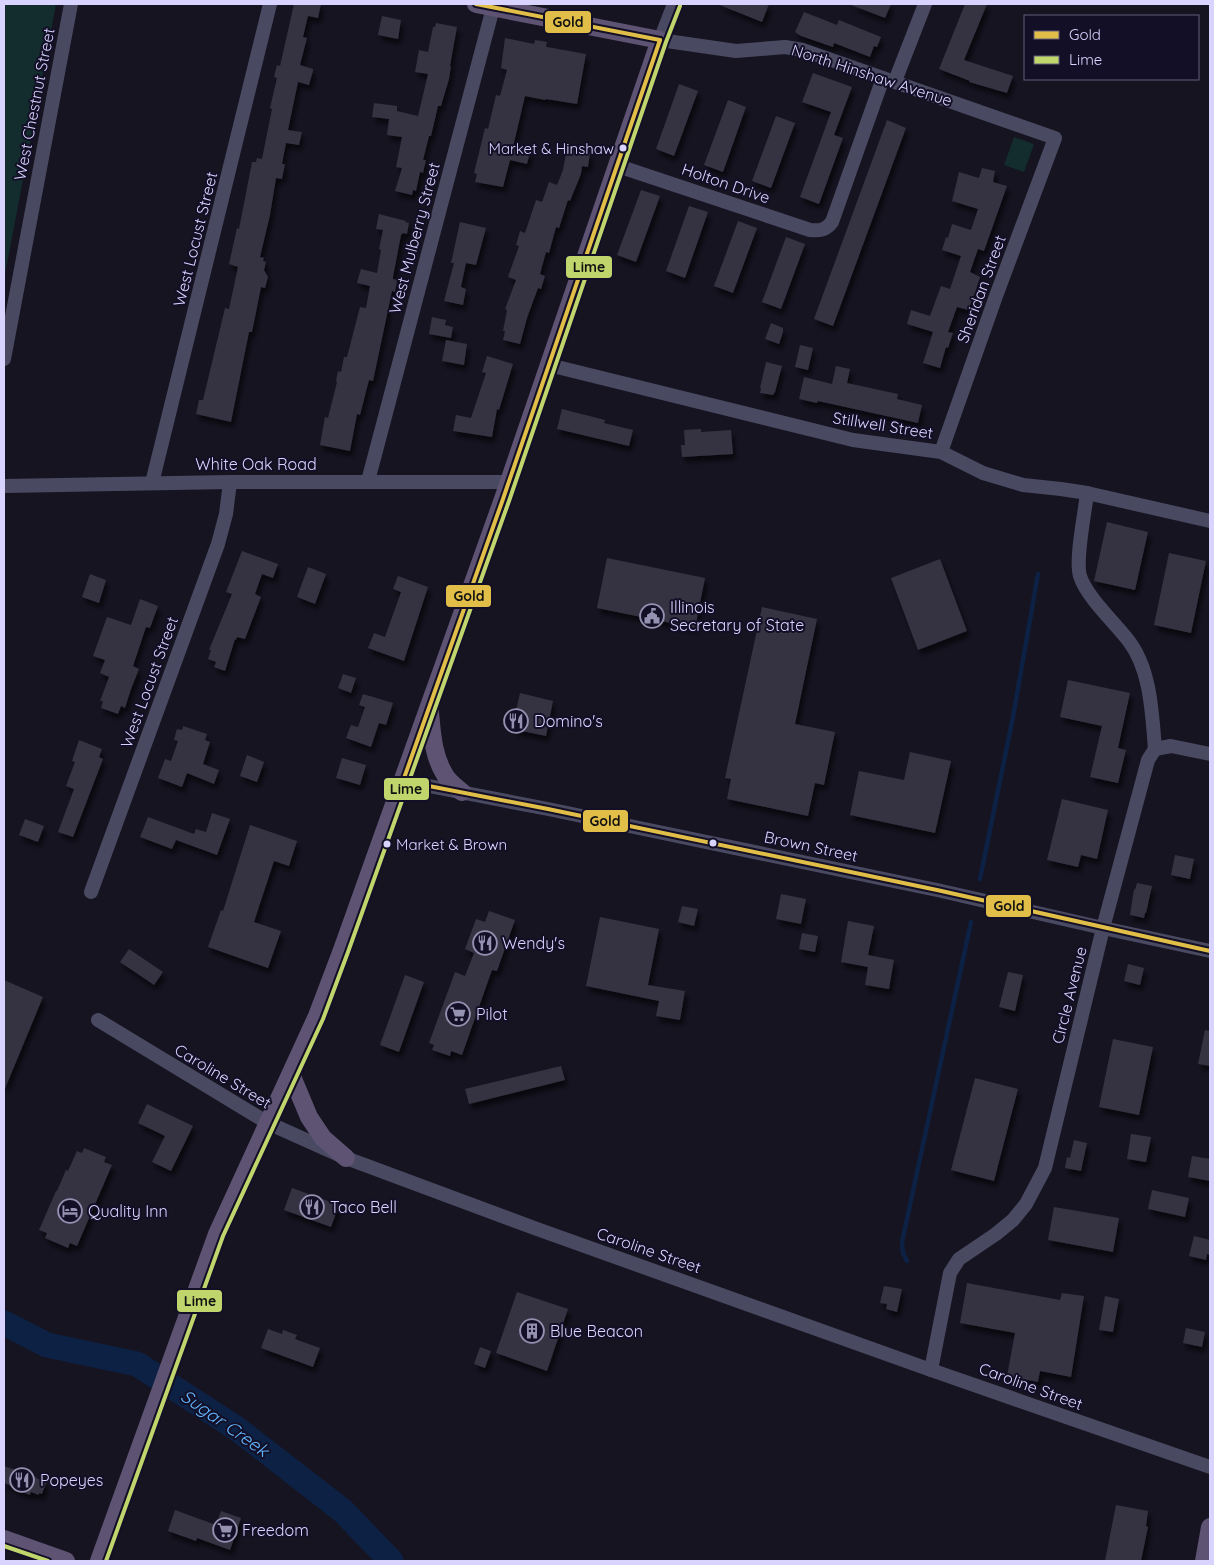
<svg xmlns="http://www.w3.org/2000/svg" width="1214" height="1565" font-family="Quicksand,sans-serif">
	<style>
		.green { fill: #132c2d }
		.lines { fill: none; stroke-linecap: round; stroke-linejoin: round }
		.stream { stroke: #0d2144; stroke-width: 4.5 }
		.river { stroke: #0d2144; stroke-width: 25 }
		.building { fill: #343243; filter: url(#shadow) }
		.minor { stroke: #4a4962; stroke-width: 14 }
		.major { stroke: #5e5373; stroke-width: 18 }
		.bus-1-casing { stroke: #130f26; stroke-width: 8 }
		.bus-2-casing { stroke: #130f26; stroke-width: 8 }
		.bus-1 { stroke: #e0be47; stroke-width: 4 }
		.bus-2 { stroke: #c0d66c; stroke-width: 4 }
		.bus-dot { fill: #d9d4ff; stroke: #130f26; stroke-width: 2 }
		.labels { text-anchor: middle; dominant-baseline: central; stroke-width: 4; stroke-linejoin: round; paint-order: stroke }
		.bus-label { font-size: 15px; fill: #d9d4ff; stroke: #130f26; text-anchor: end }
		.street-label { font-size: 16px; fill: #d9d4ff; stroke: #130f26 }
		.poi-label { font-size: 16px; fill: #d9d4ff; stroke: #130f26; text-anchor: start }
		.water-label { font-size: 18px; font-style: italic; fill: #62b6ff; stroke: #130f26 }
		.line-badge { stroke: #130f26; stroke-width: 2 }
		.pale-badge-label { font-size: 14px; text-anchor: middle; font-weight: bold; fill: #111 }
	</style>
	<defs>
		<filter id="shadow"><feDropShadow dx="3" dy="5.5" stdDeviation="2.5" flood-color="#0009"/></filter>
	</defs>
	<rect width="100%" height="100%" fill="#161421"/>
	<g class="green">
		<polygon points="4,4 56,4 4,280"/>
		<polygon points="1014,137 1034,144 1024,172 1004,165"/>
	</g>
	<g class="lines">
		<g class="stream">
			<polyline points="980,879 1013,717 1038,574"/>
			<polyline points="907,1261 903,1253 902,1242 971,922"/>
		</g>
		<polyline class="river" points="4,1323 47,1345 137,1364 236,1428 343,1511 391,1561"/>
	</g>
	<g class="building">
		<polygon points="294,4 321,4 318,18 308,16 303,37 307,38 300,65 313,69 313,71 309,85 298,82 288,130 302,132 299,145 286,143 282,164 285,164 282,179 276,178 270,215 260,257 264,258 263,261 266,262 264,270 268,277 265,288 261,287 252,332 249,332 231,422 196,414 199,400 203,400 225,308 229,309 238,267 229,264 237,228 239,229 252,162 256,162 257,158 262,159 272,109 270,108 277,78 274,77 277,65 280,66"/>
		<polygon points="717,4 769,4 762,22"/>
		<polygon points="851,4 891,4 885,18 851,5"/>
		<polygon points="965,4 987,4 964,60 1013,76 1007,93 969,82 970,81 939,69"/>
		<polygon points="804,12 837,25 839,20 881,37 877,47 874,46 870,57 834,43 833,47 801,36 795,32"/>
		<polygon points="382,16 401,20 398,39 378,35"/>
		<polygon points="436,23 457,27 450,66 451,66 449,79 441,106 438,106 431,136 429,136 423,160 426,160 423,173 420,172 416,191 413,190 412,195 395,191 402,168 396,167 402,137 387,135 389,119 372,117 374,103 397,106 397,111 418,116 428,74 415,72 419,50 428,52 433,27 435,27"/>
		<polygon points="505,38 534,44 535,40 547,42 546,46 547,47 586,54 577,104 546,99 545,100 525,96 513,147 530,152 527,164 510,160 503,187 475,182 477,174 474,173 485,128 488,129 496,95 500,96 507,70 501,68"/>
		<polygon points="813,73 852,87 834,135 843,138 819,204 800,197 831,112 802,102"/>
		<polygon points="679,84 698,91 674,156 656,149"/>
		<polygon points="728,100 746,107 723,172 704,165"/>
		<polygon points="776,116 795,123 771,188 752,181"/>
		<polygon points="887,120 906,128 833,326 814,319"/>
		<polygon points="567,148 590,153 588,167 582,166 581,174 570,201 568,200 559,228 556,227 549,253 546,252 540,274 545,276 541,289 538,288 527,318 520,344 503,340 505,331 503,331 507,310 505,309 516,280 508,277 519,246 516,245 520,231 525,233 536,200 542,202 549,182 557,185 563,170"/>
		<polygon points="982,168 995,171 993,182 1007,186 984,251 978,249 970,272 980,277 976,290 968,310 957,307 948,332 953,333 948,348 946,347 940,368 923,363 933,332 907,324 911,310 930,316 941,286 950,289 961,256 942,250 946,237 948,238 952,224 971,230 978,209 952,201 959,172 979,178"/>
		<polygon points="641,190 660,196 636,262 617,255"/>
		<polygon points="689,206 708,212 685,278 666,271"/>
		<polygon points="379,214 406,221 405,222 409,223 407,234 403,233 401,235 393,277 393,279 397,280 395,292 392,291 373,381 369,380 360,415 357,414 350,451 320,445 325,417 328,418 337,382 336,381 338,371 341,372 344,357 347,357 360,307 366,308 370,286 357,283 360,272 361,269 377,273 381,250 379,249 383,230 376,229"/>
		<polygon points="738,221 757,228 733,293 714,286"/>
		<polygon points="460,222 486,228 476,265 466,263 461,287 466,289 463,305 444,301 454,263 451,263"/>
		<polygon points="786,237 805,244 781,309 762,302"/>
		<polygon points="432,317 446,320 445,325 453,327 451,338 429,334"/>
		<polygon points="771,323 783,328 783,332 779,344 765,339"/>
		<polygon points="446,340 467,344 464,365 442,361"/>
		<polygon points="800,345 813,348 808,370 795,367"/>
		<polygon points="487,356 513,364 499,410 497,409 492,437 453,431 456,415 471,418 486,373 482,372"/>
		<polygon points="766,362 782,366 775,392 773,395 760,393 761,388 760,388"/>
		<polygon points="836,366 850,369 847,383 898,394 897,399 922,405 918,423 818,401 817,403 799,399 804,377 832,384"/>
		<polygon points="562,409 605,420 604,423 633,430 629,446 557,429"/>
		<polygon points="701,429 701,432 731,430 733,454 682,457 681,445 685,445 684,430"/>
		<polygon points="1107,522 1148,532 1135,590 1094,581"/>
		<polygon points="242,551 278,564 273,578 262,574 255,594 261,597 245,639 237,637 236,640 235,639 225,671 214,667 216,662 208,659 211,650 209,650 232,594 226,592"/>
		<polygon points="1169,553 1206,561 1191,633 1154,625"/>
		<polygon points="607,558 705,578 695,628 597,608"/>
		<polygon points="940,559 967,631 918,650 891,578"/>
		<polygon points="308,567 326,574 315,604 297,597"/>
		<polygon points="90,574 106,580 99,603 82,597"/>
		<polygon points="398,576 428,587 404,661 368,648 374,633 385,637 401,592 393,589"/>
		<polygon points="140,599 158,606 150,628 146,627 133,666 139,669 131,689 125,708 121,706 118,714 101,708 103,701 100,701 109,677 100,673 105,660 93,656 107,617 131,625"/>
		<polygon points="762,607 817,619 795,724 835,732 824,785 815,783 808,816 727,799 731,779 725,778"/>
		<polygon points="343,674 356,678 351,693 338,688"/>
		<polygon points="1068,680 1130,693 1118,748 1126,750 1118,783 1090,777 1102,726 1060,717"/>
		<polygon points="520,693 553,701 546,736 512,729"/>
		<polygon points="363,694 393,703 386,725 379,723 371,747 346,738 351,725 358,727 365,707 359,705"/>
		<polygon points="183,726 207,734 205,740 210,742 203,764 219,770 214,784 187,773 182,787 158,778 165,759 171,761 178,741 174,740 177,729 182,730"/>
		<polygon points="79,740 102,749 99,757 103,759 73,837 58,832 74,789 66,786 75,762 72,761"/>
		<polygon points="910,752 951,761 935,833 850,815 859,771 904,780"/>
		<polygon points="247,755 264,762 257,782 240,776"/>
		<polygon points="342,758 366,765 360,785 336,778"/>
		<polygon points="1062,799 1108,810 1097,859 1081,855 1078,867 1047,860"/>
		<polygon points="212,813 230,819 217,855 176,840 172,849 140,837 148,817 194,834 196,829 206,832"/>
		<polygon points="25,819 44,826 38,842 19,835"/>
		<polygon points="250,825 297,841 289,866 274,861 254,922 281,931 268,968 208,947 221,910 223,911"/>
		<polygon points="1175,855 1194,859 1190,879 1171,875"/>
		<polygon points="1137,883 1152,886 1146,913 1145,913 1144,918 1130,915 1134,889 1135,890"/>
		<polygon points="781,894 806,899 801,924 776,919"/>
		<polygon points="682,906 698,909 694,926 678,922"/>
		<polygon points="489,911 515,920 497,971 492,970 462,1055 451,1051 450,1056 432,1050 434,1045 429,1043 455,972 465,976 474,953 465,949 476,919 485,922"/>
		<polygon points="600,917 659,929 648,985 685,991 680,1020 656,1016 659,1001 586,986"/>
		<polygon points="848,921 874,926 868,955 894,960 889,989 865,985 868,967 841,962"/>
		<polygon points="802,933 818,936 815,952 799,949"/>
		<polygon points="129,949 163,972 154,985 120,962"/>
		<polygon points="1128,964 1144,968 1140,985 1124,981"/>
		<polygon points="1008,972 1023,975 1015,1011 999,1007"/>
		<polygon points="405,975 424,982 399,1052 380,1045"/>
		<polygon points="4,980 43,997 4,1091"/>
		<polygon points="1205,1030 1210,1031 1210,1066 1198,1064"/>
		<polygon points="1113,1039 1153,1047 1139,1115 1099,1107"/>
		<polygon points="561,1066 565,1080 469,1104 465,1089"/>
		<polygon points="975,1078 1018,1089 994,1181 951,1170"/>
		<polygon points="147,1104 193,1126 171,1171 152,1162 165,1136 138,1123"/>
		<polygon points="1131,1134 1151,1137 1146,1162 1127,1159"/>
		<polygon points="1074,1140 1087,1143 1081,1171 1065,1168 1067,1157 1070,1158"/>
		<polygon points="84,1148 106,1157 104,1162 112,1165 77,1246 70,1243 68,1248 45,1238 47,1233 39,1230 56,1191 57,1191 66,1170 68,1171 77,1151 82,1153"/>
		<polygon points="1192,1156 1210,1159 1210,1181 1188,1177"/>
		<polygon points="292,1188 339,1205 331,1227 284,1210"/>
		<polygon points="1152,1190 1189,1198 1185,1217 1148,1209"/>
		<polygon points="1054,1207 1119,1218 1113,1252 1048,1240"/>
		<polygon points="1194,1236 1210,1240 1210,1255 1207,1254 1206,1260 1189,1256"/>
		<polygon points="967,1283 1060,1300 1062,1293 1084,1296 1071,1377 1040,1371 1038,1382 1007,1376 1015,1333 960,1323"/>
		<polygon points="884,1286 902,1289 897,1312 886,1309 887,1304 880,1303"/>
		<polygon points="517,1292 568,1309 547,1371 496,1353"/>
		<polygon points="1105,1296 1119,1299 1113,1332 1099,1330"/>
		<polygon points="1186,1328 1205,1332 1202,1347 1183,1343"/>
		<polygon points="268,1329 282,1334 283,1330 297,1335 295,1339 320,1348 313,1367 261,1348"/>
		<polygon points="480,1347 491,1351 485,1368 474,1364"/>
		<polygon points="4,1466 36,1477 36,1478 44,1481 43,1482 46,1483 42,1494 39,1493 39,1495 31,1492 30,1495 14,1489 14,1487 4,1483"/>
		<polygon points="1116,1505 1148,1511 1146,1526 1148,1527 1141,1561 1105,1561"/>
		<polygon points="175,1510 216,1525 221,1511 241,1518 230,1550 197,1538 196,1541 168,1531"/>
	</g>
	<g class="lines">
		<g class="minor">
			<polyline points="674,4 660,40 736,51 785,47 803,50 1055,138 996,296 941,452"/>
			<polyline points="895,81 925,4"/>
			<path d="M618,166L810,230C820,231 826,230 832,222L883,78"/>
			<polyline points="4,359 71,4"/>
			<polyline points="549,365 853,440 941,452 983,473 1023,485 1061,489 1087,493 1210,521"/>
			<polyline points="368,481 494,4"/>
			<polyline points="152,483 270,4"/>
			<polyline points="4,486 230,482 509,482"/>
			<polyline points="1155,749 1171,746 1210,754"/>
			<polyline points="403,781 548,809 937,890 1103,928 1210,951"/>
			<polyline points="91,892 218,544 226,514 230,482"/>
			<polyline points="98,1020 268,1123 346,1158 537,1229 931,1370 1210,1467"/>
			<path d="M931,1370L950,1273L959,1259L996,1234L1013,1220L1026,1204L1045,1168L1103,928L1148,760L1155,749C1152,714 1151,669 1128,640C1115,623 1086,596 1080,576C1075,559 1085,513 1087,493"/>
		</g>
		<g class="major">
			<path d="M430,712C432,733 433,756 445,775C448,781 456,787 462,792"/>
			<polyline points="291,1074 309,1117 323,1138 346,1158"/>
			<polyline points="4,1539 66,1561"/>
			<polyline points="99,1561 217,1234 317,1016 342,950 503,499 660,40 476,4"/>
			<polyline points="1204,1561 1210,1527"/>
		</g>
		<g class="bus-1-casing">
			<g id="bus-1">
				<polyline points="476,4 660,40"/>
				<polyline points="403,781 548,809 937,890 1210,951"/>
				<polyline points="403,781 503,499 660,40"/>
			</g>
		</g>
		<g class="bus-2-casing">
			<g id="bus-2">
				<polyline points="4,1546 48,1561"/>
				<polyline points="106,1561 223,1236 323,1019 348,952 509,501 666,42 680,6"/>
			</g>
		</g>
		<use href="#bus-1" class="bus-1"/>
		<use href="#bus-2" class="bus-2"/>
	</g>
	<defs>
		<g id="civic-ring" transform="scale(1.25)"><circle r="9.5" fill="#130f26" stroke="#9591b1" stroke-width="1.5"/><path d="M-.6-6.5H3V-4.5H.6V-3L4-1V1h2V6H-6V1h2V-1L-.6-3ZM-1.2 2.5V6h2.4V2.5Z" fill="#9591b1"/></g>
		<g id="restaurant-ring" transform="scale(1.25)"><circle r="9.5" fill="#130f26" stroke="#9591b1" stroke-width="1.5"/><path d="M-5-6h1v4h1v-4h1v4h1v-4h1v5L-1.5 .5V6h-2V.5L-5-1ZM5-6V6H3V1.5H1.5Q1.5-4 5-6Z" fill="#9591b1"/></g>
		<g id="supermarket-ring" transform="scale(1.25)"><circle r="9.5" fill="#130f26" stroke="#9591b1" stroke-width="1.5"/><path d="M-6-5.5h2.5l.6 2H6L4.5 2H-2.5L-4.4-4H-6ZM-1.5 3.2a1.3 1.3 0 1 0 .1 0ZM3 3.2a1.3 1.3 0 1 0 .1 0Z" fill="#9591b1"/></g>
		<g id="hotel-ring" transform="scale(1.25)"><circle r="9.5" fill="#130f26" stroke="#9591b1" stroke-width="1.5"/><path d="M-6-4.5h1.5V1H6V5H4.5V3h-9V5H-6ZM-4 0a1.8 1.8 0 1 1 3.6 0ZM.5 0V-2.5h3Q6-2.5 6 0Z" fill="#9591b1"/></g>
		<g id="building-ring" transform="scale(1.25)"><circle r="9.5" fill="#130f26" stroke="#9591b1" stroke-width="1.5"/><path d="M-4-6H4V6H1V3H-1V6H-4ZM-2.5-4.3h1.7v1.8h-1.7ZM.8-4.3h1.7v1.8H.8ZM-2.5-1h1.7V.8h-1.7ZM.8-1h1.7V.8H.8Z" fill="#9591b1"/></g>
	</defs>
	<g fill-rule="evenodd">
		<use href="#civic-ring" x="652" y="616"/>
		<use href="#restaurant-ring" x="516" y="721"/>
		<use href="#restaurant-ring" x="485" y="943"/>
		<use href="#supermarket-ring" x="458" y="1014"/>
		<use href="#restaurant-ring" x="312" y="1207"/>
		<use href="#hotel-ring" x="70" y="1211"/>
		<use href="#building-ring" x="532" y="1331"/>
		<use href="#restaurant-ring" x="22" y="1480"/>
		<use href="#supermarket-ring" x="225" y="1530"/>
	</g>
	<g class="bus-dot">
		<circle cx="623" cy="148" r="4.5"/>
		<circle cx="713" cy="843" r="4.5"/>
		<circle cx="387" cy="844" r="4.5"/>
	</g>
	<g class="labels">
		<g class="bus-label">
			<text x="614" y="148">Market &amp; Hinshaw</text>
			<text x="396" y="844" text-anchor="start">Market &amp; Brown</text>
		</g>
		<g class="street-label">
			<text transform="translate(872 75) rotate(18)">North Hinshaw Avenue</text>
			<text transform="translate(34 104) rotate(-79)">West Chestnut Street</text>
			<text transform="translate(726 183) rotate(19)">Holton Drive</text>
			<text transform="translate(414 238) rotate(-75)">West Mulberry Street</text>
			<text transform="translate(195 239) rotate(-76)">West Locust Street</text>
			<text transform="translate(981 289) rotate(-70)">Sheridan Street</text>
			<text transform="translate(883 425) rotate(9)">Stillwell Street</text>
			<text x="256" y="464">White Oak Road</text>
			<text transform="translate(149 682) rotate(-70)">West Locust Street</text>
			<text transform="translate(811 846) rotate(12)">Brown Street</text>
			<text transform="translate(1069 995) rotate(-76)">Circle Avenue</text>
			<text transform="translate(223 1076) rotate(31)">Caroline Street</text>
			<text transform="translate(649 1250) rotate(19)">Caroline Street</text>
			<text transform="translate(1031 1386) rotate(20)">Caroline Street</text>
		</g>
		<g class="poi-label">
			<text x="670" y="607">Illinois<tspan x="670" dy="18">Secretary of State</tspan></text>
			<text x="534" y="721">Domino's</text>
			<text x="502" y="943">Wendy's</text>
			<text x="476" y="1014">Pilot</text>
			<text x="330" y="1207">Taco Bell</text>
			<text x="88" y="1211">Quality Inn</text>
			<text x="550" y="1331">Blue Beacon</text>
			<text x="40" y="1480">Popeyes</text>
			<text x="242" y="1530">Freedom</text>
		</g>
		<g class="water-label">
			<text transform="translate(225 1423) rotate(35)">Sugar Creek</text>
		</g>
	</g>
	<g class="line-badge">
		<rect x="544" y="10" width="48" height="24" rx="5" fill="#e0be47"/>
		<rect x="565" y="255" width="48" height="24" rx="5" fill="#c0d66c"/>
		<rect x="445" y="584" width="47" height="24" rx="5" fill="#e0be47"/>
		<rect x="383" y="777" width="47" height="24" rx="5" fill="#c0d66c"/>
		<rect x="582" y="809" width="47" height="24" rx="5" fill="#e0be47"/>
		<rect x="985" y="894" width="47" height="24" rx="5" fill="#e0be47"/>
		<rect x="176" y="1289" width="47" height="24" rx="5" fill="#c0d66c"/>
	</g>
	<g class="pale-badge-label">
		<text x="568" y="27">Gold</text>
		<text x="589" y="272">Lime</text>
		<text x="469" y="601">Gold</text>
		<text x="406" y="794">Lime</text>
		<text x="605" y="826">Gold</text>
		<text x="1009" y="911">Gold</text>
		<text x="200" y="1306">Lime</text>
	</g>
	<rect width="1214" height="1565" fill="none" stroke="#d9d4ff" stroke-width="10"/>
	<rect x="1024" y="15" width="175" height="65" fill="#130f26" stroke="#625e7d"/>
	<rect x="1034" y="31" width="25" height="8" fill="#e0be47" stroke="#625e7d"/>
	<text x="1069" y="40" font-size="15" fill="#d9d4ff">Gold</text>
	<rect x="1034" y="56" width="25" height="8" fill="#c0d66c" stroke="#625e7d"/>
	<text x="1069" y="65" font-size="15" fill="#d9d4ff">Lime</text>
</svg>
